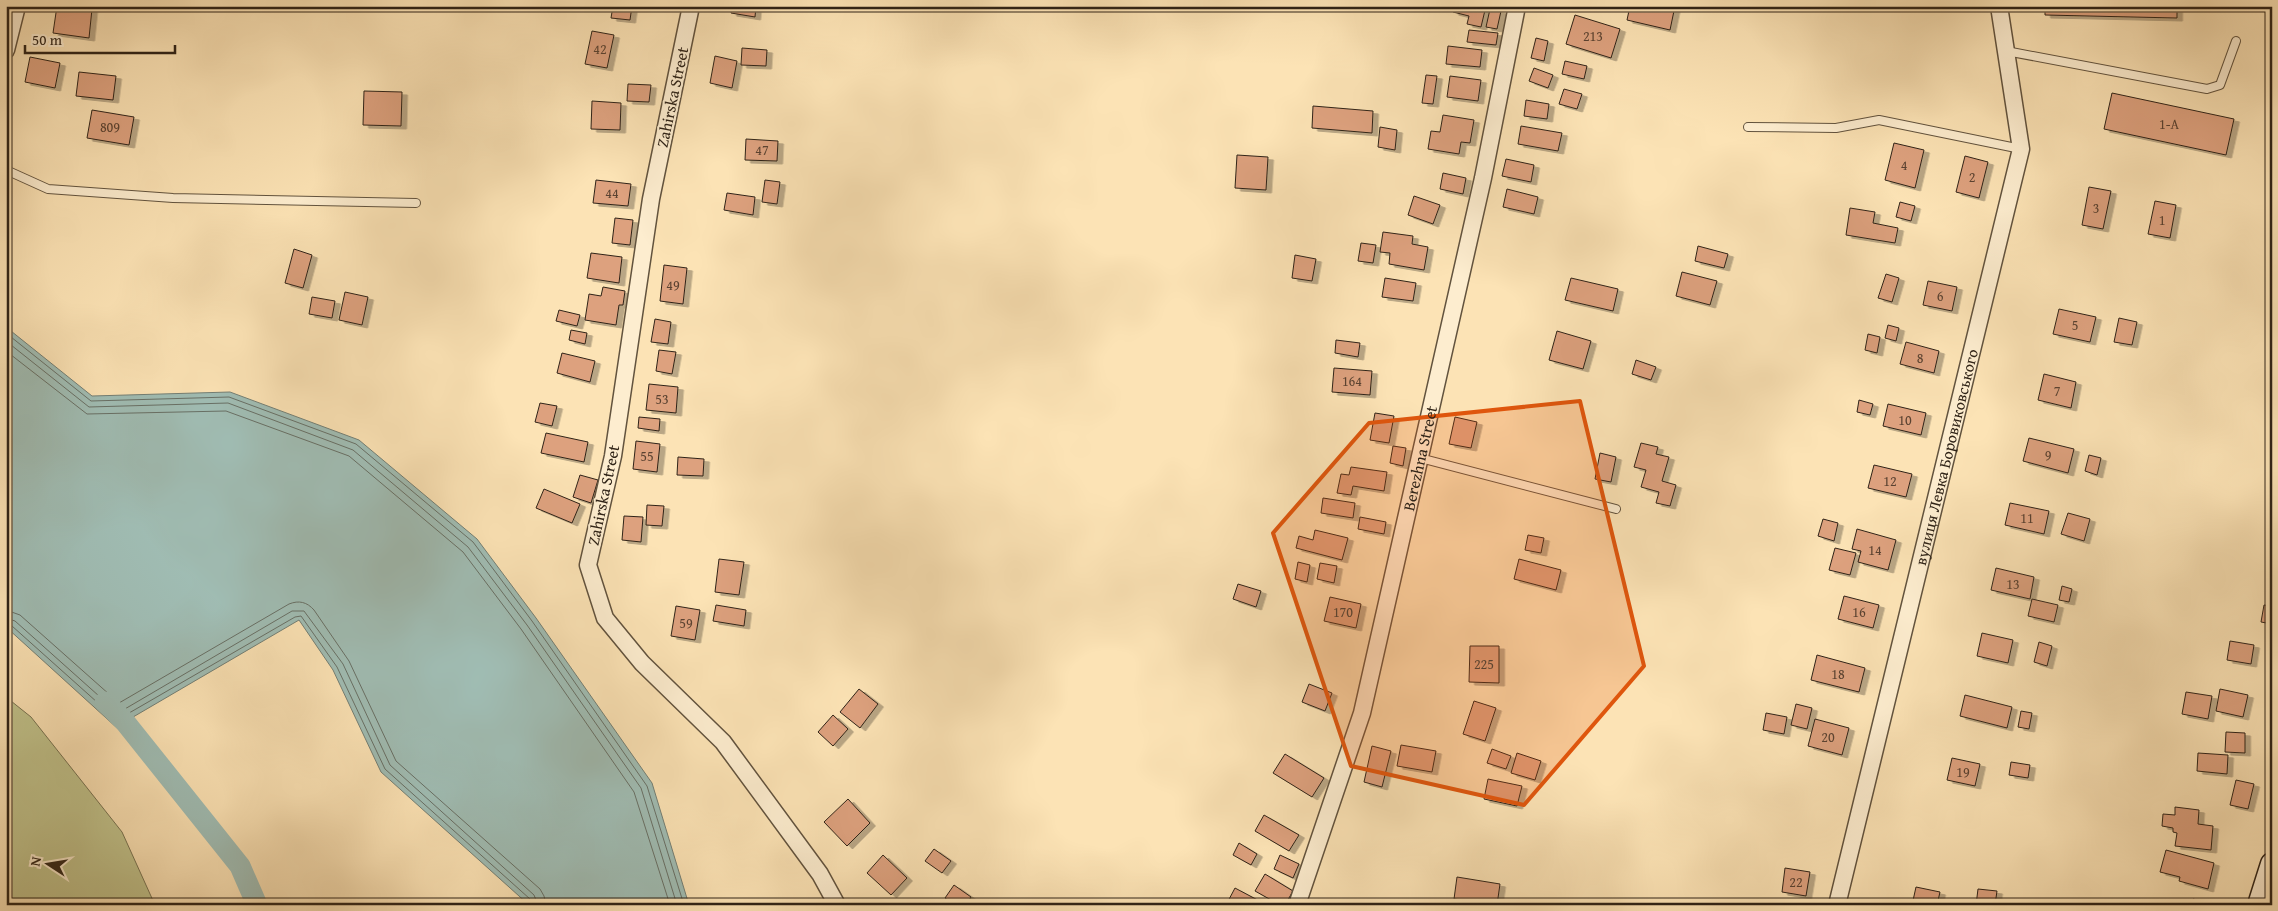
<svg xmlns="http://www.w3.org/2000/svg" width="2278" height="911" font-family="'Gentium Book Plus',serif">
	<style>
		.green { fill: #c1c38c; stroke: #787352 }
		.water { fill: #a0bdb4; stroke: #737f75 }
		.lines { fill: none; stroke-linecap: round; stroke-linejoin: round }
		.shore { stroke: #687066; stroke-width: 1 }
		.canal { stroke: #a0bdb4; stroke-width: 21 }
		.building { fill: #dda17e; stroke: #2f2317; filter: url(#shadow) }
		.lane-casing { stroke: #62533e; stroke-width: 10 }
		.street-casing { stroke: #62533e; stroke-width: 19 }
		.secondary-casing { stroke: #2f2317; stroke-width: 25 }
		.lane { stroke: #fdedcf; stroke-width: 8 }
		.street { stroke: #fdedcf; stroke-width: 16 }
		.secondary { stroke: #fdedcf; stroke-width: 22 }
		.marked { fill: #df560d; fill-opacity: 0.2; stroke: #df560d; stroke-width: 4; stroke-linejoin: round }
		.labels { text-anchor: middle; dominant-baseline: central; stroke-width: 4; stroke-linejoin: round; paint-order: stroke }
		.number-label { font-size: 14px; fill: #5a4231 }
		.street-label { font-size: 16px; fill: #2f2317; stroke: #fdedcf }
	</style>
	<defs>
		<filter id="shadow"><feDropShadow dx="5.5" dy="3" stdDeviation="0" flood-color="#0004"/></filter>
	</defs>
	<rect width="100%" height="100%" fill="#fce3b5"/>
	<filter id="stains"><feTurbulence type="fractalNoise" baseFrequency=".004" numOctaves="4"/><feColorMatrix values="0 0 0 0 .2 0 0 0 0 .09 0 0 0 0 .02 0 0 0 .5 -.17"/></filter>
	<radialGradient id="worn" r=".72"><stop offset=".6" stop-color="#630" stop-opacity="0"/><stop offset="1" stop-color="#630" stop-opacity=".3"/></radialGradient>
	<polygon class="green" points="6,697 31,717 122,832 155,905 6,905"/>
	<polygon class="water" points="6,327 92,396 230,392 359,440 477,539 536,618 652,783 689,905 529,905 381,772 333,670 299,620 116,727 6,627"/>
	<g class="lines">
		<g class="shore">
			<polyline points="6,333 91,401 229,397 356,444 473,542 532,621 647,786 684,905"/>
			<polyline points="6,341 89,407 228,403 353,450 468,547 527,625 641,788 677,905"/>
			<polyline points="6,351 87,414 226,411 349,456 463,552 521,629 634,792 670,905"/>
			<path d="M6,610L20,615L119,703L289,604C299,600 307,602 314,610L349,661L396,761L540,889L544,896L546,905"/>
			<polyline points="6,618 15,621 118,713 292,611 304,611 343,664 390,765 534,895 538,905"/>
			<polyline points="6,624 12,626 117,720 295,617 301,616 337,667 385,769 530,899 532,905"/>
		</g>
		<polyline class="canal" points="105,702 125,722 240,866 257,905"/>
	</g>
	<g class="building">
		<polygon points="57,6 92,9 89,38 53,33"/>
		<polygon points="613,6 632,6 630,20 611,18"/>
		<polygon points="732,6 756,6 755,17 731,13"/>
		<polygon points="1454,6 1486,6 1481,27 1467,24 1469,16 1453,12"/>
		<polygon points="1630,6 1675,6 1670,30 1627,20"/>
		<polygon points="2045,6 2177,6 2177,18 2045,15"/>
		<polygon points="1490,9 1501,11 1497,29 1486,27"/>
		<polygon points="1575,15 1620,29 1611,58 1566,44"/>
		<polygon points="1469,30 1498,33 1496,45 1467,42"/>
		<polygon points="592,31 614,35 607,68 585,64"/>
		<polygon points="1536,38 1548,41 1544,61 1531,58"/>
		<polygon points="1448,46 1482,50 1480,67 1446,64"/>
		<polygon points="742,48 767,50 766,66 741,65"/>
		<polygon points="715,56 737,61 732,88 710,83"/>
		<polygon points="30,57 60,63 55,88 25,82"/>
		<polygon points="1565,61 1587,66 1584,79 1562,74"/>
		<polygon points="1534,68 1553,75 1548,88 1529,81"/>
		<polygon points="79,72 116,76 113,100 76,96"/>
		<polygon points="1426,75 1437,76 1433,104 1422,103"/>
		<polygon points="1450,76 1481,80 1478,101 1447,97"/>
		<polygon points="628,84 651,85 649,102 627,101"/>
		<polygon points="1564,89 1582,94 1577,109 1559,104"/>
		<polygon points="364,91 402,92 401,126 363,125"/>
		<polygon points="2112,93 2234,119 2226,155 2104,129"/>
		<polygon points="1526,100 1549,104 1547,119 1524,116"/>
		<polygon points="592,101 621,103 620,130 591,129"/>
		<polygon points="1313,106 1373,111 1372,133 1312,128"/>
		<polygon points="92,110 134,117 129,145 87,138"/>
		<polygon points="1443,115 1474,120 1470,143 1461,142 1459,154 1428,149 1431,131 1440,132"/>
		<polygon points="1521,126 1562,133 1558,151 1518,144"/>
		<polygon points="1380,127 1397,130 1395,150 1378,147"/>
		<polygon points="746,139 778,141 777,161 745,160"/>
		<polygon points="1894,143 1924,150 1915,188 1885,180"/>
		<polygon points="1237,155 1268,157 1266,190 1235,188"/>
		<polygon points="1965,156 1988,162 1979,198 1956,192"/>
		<polygon points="1506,159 1534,165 1531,182 1502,176"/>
		<polygon points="1443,173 1466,178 1463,194 1440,189"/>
		<polygon points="596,180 631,184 628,206 593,203"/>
		<polygon points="765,180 780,182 777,204 762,202"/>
		<polygon points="2089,187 2111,191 2103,229 2082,225"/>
		<polygon points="1507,189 1538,197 1534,214 1503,207"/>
		<polygon points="727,193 755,197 753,215 724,210"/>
		<polygon points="1414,196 1440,205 1433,224 1408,215"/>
		<polygon points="2155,201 2176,205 2170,238 2148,234"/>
		<polygon points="1900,202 1915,206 1911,221 1896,217"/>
		<polygon points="1850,208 1875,212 1873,223 1898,228 1895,243 1846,235"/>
		<polygon points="615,218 633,220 630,245 612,243"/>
		<polygon points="1383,232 1413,236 1412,244 1428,247 1424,270 1389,264 1390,253 1380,252"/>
		<polygon points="1361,243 1376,245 1373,263 1358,261"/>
		<polygon points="1698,246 1728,254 1724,268 1695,261"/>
		<polygon points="294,249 312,255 303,288 285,283"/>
		<polygon points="591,253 622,257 619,283 587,278"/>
		<polygon points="1295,255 1316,259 1312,281 1292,278"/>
		<polygon points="664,265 687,268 683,304 660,301"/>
		<polygon points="1682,272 1717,281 1710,305 1676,296"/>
		<polygon points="1886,274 1899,278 1892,302 1878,298"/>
		<polygon points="1385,278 1416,283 1413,301 1382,297"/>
		<polygon points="1571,278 1618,289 1613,311 1565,300"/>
		<polygon points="1928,281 1957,287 1952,311 1923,305"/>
		<polygon points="603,287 625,291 623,305 619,305 616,325 585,320 589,294 601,296"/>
		<polygon points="345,292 368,297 362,325 339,320"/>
		<polygon points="312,297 335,301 332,318 309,314"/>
		<polygon points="2059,309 2096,317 2090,342 2053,334"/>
		<polygon points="559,310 580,315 577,326 556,321"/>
		<polygon points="2119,318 2137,322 2132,345 2114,342"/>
		<polygon points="655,319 671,322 668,344 651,342"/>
		<polygon points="1888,325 1899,328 1896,341 1885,338"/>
		<polygon points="571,330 587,333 585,344 569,340"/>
		<polygon points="1557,331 1591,341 1583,369 1549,360"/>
		<polygon points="1868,334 1880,337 1877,353 1865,350"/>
		<polygon points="1336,340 1360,343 1358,357 1335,353"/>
		<polygon points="1906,342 1939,351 1934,373 1900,364"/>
		<polygon points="659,350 676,352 672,374 656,371"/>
		<polygon points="562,353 595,361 590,382 557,373"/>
		<polygon points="1636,360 1656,367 1651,380 1632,374"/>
		<polygon points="1334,368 1372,371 1370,395 1332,392"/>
		<polygon points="2044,374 2076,382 2071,408 2038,400"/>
		<polygon points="649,384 678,387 676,413 646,410"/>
		<polygon points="1859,400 1873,404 1870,415 1857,412"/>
		<polygon points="540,403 557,406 552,426 535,422"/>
		<polygon points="1888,404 1926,413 1921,435 1883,426"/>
		<polygon points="1375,413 1394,416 1389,443 1370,440"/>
		<polygon points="639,417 660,419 659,431 638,428"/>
		<polygon points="1455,417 1477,422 1471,448 1449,444"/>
		<polygon points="546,433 588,442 584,462 541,453"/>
		<polygon points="2029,438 2074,449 2068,473 2023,461"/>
		<polygon points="636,441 660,444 657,472 633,469"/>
		<polygon points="1641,443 1658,447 1656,454 1669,457 1662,481 1676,485 1670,506 1656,503 1659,492 1641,487 1646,470 1634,467"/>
		<polygon points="1393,446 1406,448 1403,466 1390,463"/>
		<polygon points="1600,453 1616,457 1611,482 1595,479"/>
		<polygon points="2089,455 2101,458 2097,475 2085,471"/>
		<polygon points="678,457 704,459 703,476 677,475"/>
		<polygon points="1874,465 1912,474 1906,497 1868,488"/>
		<polygon points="1351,467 1387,472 1384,491 1353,486 1351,495 1337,493 1341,474 1349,475"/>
		<polygon points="580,475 598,480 591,503 573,497"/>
		<polygon points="544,489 580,504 572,523 536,508"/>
		<polygon points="1323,498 1355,503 1353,518 1321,513"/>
		<polygon points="2010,503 2049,511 2044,534 2005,525"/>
		<polygon points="647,505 664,506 662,526 646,525"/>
		<polygon points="2068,513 2090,519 2084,541 2061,534"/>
		<polygon points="624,516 643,517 641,542 622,540"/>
		<polygon points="1360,517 1386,522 1384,534 1358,529"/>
		<polygon points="1823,519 1838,523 1834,541 1818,536"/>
		<polygon points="1857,529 1896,540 1888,570 1858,562 1861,551 1852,549"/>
		<polygon points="1315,530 1348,538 1342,560 1296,548 1299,536 1313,540"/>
		<polygon points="1528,535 1544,538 1541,553 1525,550"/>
		<polygon points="1835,548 1856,553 1850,575 1829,570"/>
		<polygon points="719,559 744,562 739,595 715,592"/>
		<polygon points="1519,559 1561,570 1556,590 1514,579"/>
		<polygon points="1298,562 1310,565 1307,582 1295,579"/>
		<polygon points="1320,563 1337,566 1334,583 1317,579"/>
		<polygon points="1996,568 2034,577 2030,599 1991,590"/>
		<polygon points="1238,584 1261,591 1256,607 1233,599"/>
		<polygon points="2062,586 2072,589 2069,602 2059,600"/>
		<polygon points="1844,596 1879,605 1873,628 1838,619"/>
		<polygon points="1330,597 1361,604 1356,628 1324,621"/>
		<polygon points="2032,599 2058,605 2054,622 2028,616"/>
		<polygon points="716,605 746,610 744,626 713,621"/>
		<polygon points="2264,605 2272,606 2272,624 2261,622"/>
		<polygon points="676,606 700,610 695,640 671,636"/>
		<polygon points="1982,633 2013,640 2008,663 1977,656"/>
		<polygon points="2230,641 2254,645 2251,664 2227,660"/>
		<polygon points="2039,642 2052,646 2047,666 2034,662"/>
		<polygon points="1470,646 1499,646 1499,683 1469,682"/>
		<polygon points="1817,655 1865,668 1859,692 1811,680"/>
		<polygon points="1309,684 1332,693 1325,711 1302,702"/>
		<polygon points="859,689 878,704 860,728 840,712"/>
		<polygon points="2220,689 2248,695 2243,717 2216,711"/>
		<polygon points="2186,692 2212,696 2208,719 2182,714"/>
		<polygon points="1965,695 2012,707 2007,728 1960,716"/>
		<polygon points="1474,701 1496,708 1485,741 1463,734"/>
		<polygon points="1796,704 1812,708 1807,729 1791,725"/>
		<polygon points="2021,711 2032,713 2029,729 2018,727"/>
		<polygon points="1766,713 1787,717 1784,734 1763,730"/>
		<polygon points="833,715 848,729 833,746 818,732"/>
		<polygon points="1815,719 1849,728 1842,755 1808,746"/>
		<polygon points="2226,732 2245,733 2245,753 2225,752"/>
		<polygon points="1401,745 1436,751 1432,772 1397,766"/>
		<polygon points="1372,746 1391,751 1382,787 1364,782"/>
		<polygon points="1492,749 1511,756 1506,769 1487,763"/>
		<polygon points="1517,753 1541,761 1535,780 1511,773"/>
		<polygon points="2198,753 2228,755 2227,774 2197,771"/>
		<polygon points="1285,754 1324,778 1312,797 1273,773"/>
		<polygon points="1952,758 1980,764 1975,786 1947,780"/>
		<polygon points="2011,762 2030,765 2028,778 2009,775"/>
		<polygon points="1488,779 1522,786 1517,806 1484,799"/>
		<polygon points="2236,780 2254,784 2248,809 2230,805"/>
		<polygon points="848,799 870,823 847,846 824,822"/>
		<polygon points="2175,807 2199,810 2198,824 2213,826 2211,850 2175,846 2177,833 2173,832 2173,828 2162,826 2163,814 2175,815"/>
		<polygon points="1264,815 1299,835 1289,851 1255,831"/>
		<polygon points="1239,843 1257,854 1251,865 1233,855"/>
		<polygon points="934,849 951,861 942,873 925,861"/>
		<polygon points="2166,850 2214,863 2208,889 2179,881 2180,877 2160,872"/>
		<polygon points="883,855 907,878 891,895 867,873"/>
		<polygon points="1280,855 1299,864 1293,878 1274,869"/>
		<polygon points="1785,868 1810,872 1806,896 1782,892"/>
		<polygon points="1265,874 1293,891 1285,905 1280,905 1255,891"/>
		<polygon points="1457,877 1500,884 1497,905 1454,899"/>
		<polygon points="954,885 971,897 966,905 954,905 945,898"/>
		<polygon points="1916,887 1940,892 1937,905 1912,905"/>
		<polygon points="1235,888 1267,905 1226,905"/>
		<polygon points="1978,889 1997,891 1995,905 1976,905"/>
		<polygon points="2193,899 2216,905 2192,905"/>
	</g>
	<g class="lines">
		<g class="lane-casing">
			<g id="lane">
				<polyline points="2006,51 2207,89 2220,85 2236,41"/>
				<polyline points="1748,127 1836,128 1879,120 2021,149"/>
				<polyline points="6,170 48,189 173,198 416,203"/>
				<polyline points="1420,458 1616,509"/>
			</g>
		</g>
		<g class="street-casing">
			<g id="street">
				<polyline points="691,6 651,199 613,456 588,565 605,618 642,663 723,742 820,874 837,905"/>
				<polyline points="6,50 17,6"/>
				<path id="s1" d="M1297,905L1362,713L1483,178L1517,6"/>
				<path id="s2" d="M1837,905L2021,149L1999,6"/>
			</g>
		</g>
		<g class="secondary-casing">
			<polyline id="secondary" points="2259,905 2272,864"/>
		</g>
		<use href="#lane" class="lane"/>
		<use href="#street" class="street"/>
		<use href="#secondary" class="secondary"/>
	</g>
	<path class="marked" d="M1580,401L1644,666L1524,805L1351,766L1273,533L1369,423Z"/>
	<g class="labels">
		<g class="number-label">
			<text x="1593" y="36">213</text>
			<text x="600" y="49">42</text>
			<text x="2169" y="124">1-А</text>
			<text x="110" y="127">809</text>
			<text x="762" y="150">47</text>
			<text x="1904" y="165">4</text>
			<text x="1972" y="177">2</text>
			<text x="612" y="193">44</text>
			<text x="2096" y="208">3</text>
			<text x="2162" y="220">1</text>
			<text x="673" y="285">49</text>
			<text x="1940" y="296">6</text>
			<text x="2075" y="325">5</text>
			<text x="1920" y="358">8</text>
			<text x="1352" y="381">164</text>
			<text x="2057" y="391">7</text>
			<text x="662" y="399">53</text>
			<text x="1905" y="420">10</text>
			<text x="2048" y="455">9</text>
			<text x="647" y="456">55</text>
			<text x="1890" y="481">12</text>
			<text x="2027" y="518">11</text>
			<text x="1875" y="550">14</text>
			<text x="2013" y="584">13</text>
			<text x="1343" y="612">170</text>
			<text x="1859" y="612">16</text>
			<text x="686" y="623">59</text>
			<text x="1484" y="664">225</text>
			<text x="1838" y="674">18</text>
			<text x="1828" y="737">20</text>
			<text x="1963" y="772">19</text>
			<text x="1796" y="882">22</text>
		</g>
		<g class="street-label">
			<text transform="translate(672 97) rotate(-78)">Zahirska Street</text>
			<text stroke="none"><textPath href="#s2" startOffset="461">вулиця Левка Боровиковського</textPath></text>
			<text stroke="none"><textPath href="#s1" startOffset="464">Berezhna Street</textPath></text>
			<text transform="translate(603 495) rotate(-78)">Zahirska Street</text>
		</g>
	</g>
	<rect width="2278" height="911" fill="none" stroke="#fce3b5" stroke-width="25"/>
	<rect x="8" y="8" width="2263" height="896" fill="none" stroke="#2f2317" stroke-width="2.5"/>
	<rect x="12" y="12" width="2253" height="886" fill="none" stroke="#2f2317"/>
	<g transform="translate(48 864) rotate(282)" stroke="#fdedcf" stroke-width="4" paint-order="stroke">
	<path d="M0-4L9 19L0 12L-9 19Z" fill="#2f2317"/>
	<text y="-8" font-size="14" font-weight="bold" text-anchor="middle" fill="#2f2317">N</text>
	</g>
	<path d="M25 45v8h150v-8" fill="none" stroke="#2f2317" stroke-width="2.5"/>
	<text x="32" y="45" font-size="15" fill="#2f2317" stroke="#fdedcf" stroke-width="4" paint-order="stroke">50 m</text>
	<rect width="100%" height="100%" filter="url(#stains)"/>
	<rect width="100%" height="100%" fill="url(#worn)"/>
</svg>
